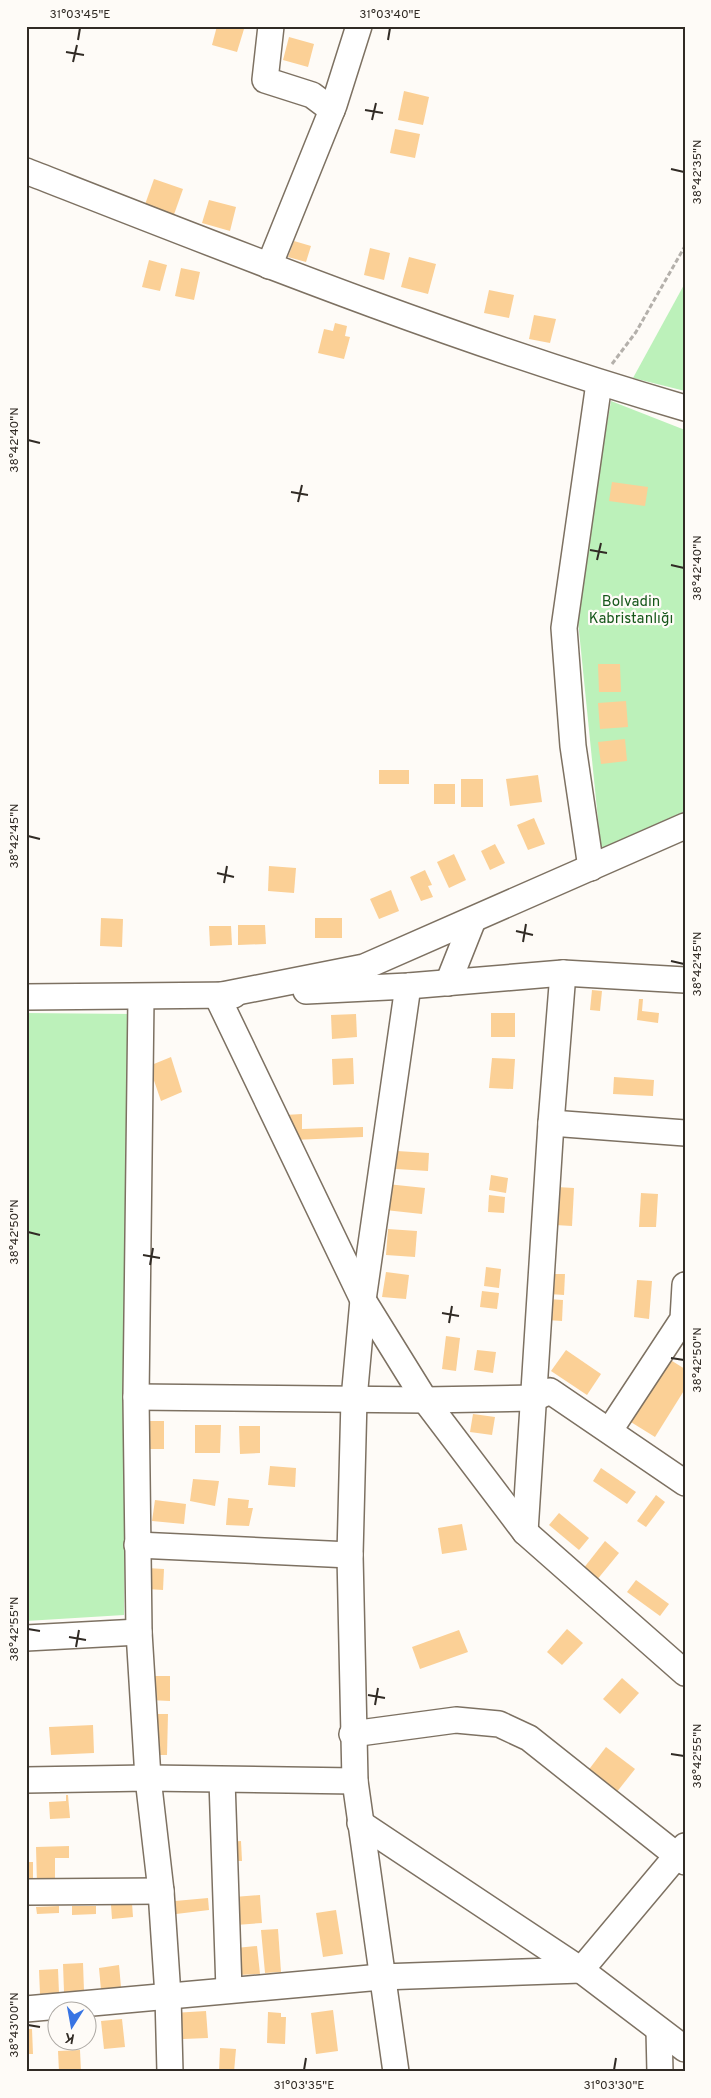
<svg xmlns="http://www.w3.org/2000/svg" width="711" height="2098" font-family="Overpass,sans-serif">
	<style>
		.green { fill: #bcf1ba }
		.building { fill: #fbd096 }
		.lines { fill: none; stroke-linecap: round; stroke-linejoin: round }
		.minor-casing { stroke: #7d7162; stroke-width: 28 }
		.path { stroke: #b4b0ab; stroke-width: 3; stroke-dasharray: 5 2.5; stroke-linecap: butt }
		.minor { stroke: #fff; stroke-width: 25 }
		.ticks { fill: none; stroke: #312b25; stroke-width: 2 }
		.labels { text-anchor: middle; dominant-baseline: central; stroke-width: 4.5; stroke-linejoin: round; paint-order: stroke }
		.park-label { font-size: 15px; fill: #16571a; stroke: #fefbf7 }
		.neatline { fill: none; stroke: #312b25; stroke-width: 2 }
		.ticks-label { font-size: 12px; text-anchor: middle; fill: #312b25 }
	</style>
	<rect width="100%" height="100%" fill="#fefbf7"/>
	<g class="green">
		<polygon points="685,283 685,391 633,378"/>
		<polygon points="611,401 685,430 685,811 601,849 576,601"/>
		<polygon points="26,1013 132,1014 124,1615 26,1621"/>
	</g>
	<g class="building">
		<polygon points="217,26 244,29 237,52 212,45"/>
		<polygon points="289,37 314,44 308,67 283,60"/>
		<polygon points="404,91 429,97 423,125 398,120"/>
		<polygon points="395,129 420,134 415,158 390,153"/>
		<polygon points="154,179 183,189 171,223 142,213"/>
		<polygon points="209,200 236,207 230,231 202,223"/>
		<polygon points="294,241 311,246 306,262 288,257"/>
		<polygon points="370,248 390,253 384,280 364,275"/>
		<polygon points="409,257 436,264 428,294 401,287"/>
		<polygon points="149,260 167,265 160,291 142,287"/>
		<polygon points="181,268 200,272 194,300 175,296"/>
		<polygon points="489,290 514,295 509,318 484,313"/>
		<polygon points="534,315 556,319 550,343 529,339"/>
		<polygon points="335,323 347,326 345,336 350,337 344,359 318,353 324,329 333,331"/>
		<polygon points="612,482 648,487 645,506 609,501"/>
		<polygon points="598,664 620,664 621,692 599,692"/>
		<polygon points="626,701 628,727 600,729 598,703"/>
		<polygon points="625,739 627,761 601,764 598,742"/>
		<rect x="379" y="770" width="30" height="14"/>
		<polygon points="538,775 542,802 510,806 506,779"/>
		<rect x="461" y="779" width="22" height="28"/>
		<rect x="434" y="784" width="21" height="20"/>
		<polygon points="534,818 545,844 528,850 517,825"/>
		<polygon points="495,844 505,863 490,870 481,851"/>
		<polygon points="454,854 466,880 449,888 437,862"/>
		<polygon points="269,866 296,868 294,893 268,891"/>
		<polygon points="425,870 432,885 428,886 433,897 421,901 410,877"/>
		<polygon points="391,890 399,911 379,919 370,899"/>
		<polygon points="101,918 123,919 122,947 100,946"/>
		<rect x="315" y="918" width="27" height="20"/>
		<polygon points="238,925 265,925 266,944 238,945"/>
		<polygon points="209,926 231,926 232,945 210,946"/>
		<polygon points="592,990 602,991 600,1011 590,1010"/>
		<polygon points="639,999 643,999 642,1011 659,1013 658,1023 637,1020"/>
		<rect x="491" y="1013" width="24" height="24"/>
		<polygon points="356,1014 357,1037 332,1039 331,1015"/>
		<polygon points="171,1057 182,1092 161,1101 149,1066"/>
		<polygon points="353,1058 354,1084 333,1085 332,1059"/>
		<polygon points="492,1058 515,1059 513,1089 489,1088"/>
		<polygon points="614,1077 654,1080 653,1096 613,1094"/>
		<polygon points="302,1114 302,1129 363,1127 363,1137 293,1140 285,1115"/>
		<polygon points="397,1151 429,1153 428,1171 396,1169"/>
		<polygon points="491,1175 508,1178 506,1193 489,1190"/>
		<polygon points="387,1184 425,1188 422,1214 385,1210"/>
		<polygon points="557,1187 574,1188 572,1226 555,1225"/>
		<polygon points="641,1193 658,1194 656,1227 639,1227"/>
		<polygon points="489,1195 505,1197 504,1213 488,1212"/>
		<polygon points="388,1229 417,1231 415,1257 386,1255"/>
		<polygon points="486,1267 501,1269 499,1288 484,1286"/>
		<polygon points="386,1272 409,1275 406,1299 382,1297"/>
		<polygon points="550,1274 565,1274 564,1295 549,1294"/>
		<polygon points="637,1280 652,1281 649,1319 634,1317"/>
		<polygon points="482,1291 499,1293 497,1309 480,1307"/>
		<polygon points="548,1299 563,1300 562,1321 547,1320"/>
		<polygon points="446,1336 460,1338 456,1371 442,1369"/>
		<polygon points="477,1350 496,1352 493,1373 474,1370"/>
		<polygon points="566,1350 601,1374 587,1395 551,1371"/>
		<polygon points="664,1356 685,1369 685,1389 655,1437 626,1419"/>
		<polygon points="473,1414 495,1417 492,1435 470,1432"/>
		<rect x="143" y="1421" width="21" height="28"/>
		<polygon points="195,1425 221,1425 220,1453 195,1453"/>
		<polygon points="239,1426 260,1426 260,1453 240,1454"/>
		<polygon points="270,1466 296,1468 295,1487 268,1485"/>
		<polygon points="601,1468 636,1492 627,1504 593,1481"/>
		<polygon points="193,1479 219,1481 215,1506 190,1501"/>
		<polygon points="656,1495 665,1502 646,1527 637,1521"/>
		<polygon points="228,1498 249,1500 248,1508 253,1508 249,1526 226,1525"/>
		<polygon points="155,1500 186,1504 184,1524 152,1521"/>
		<polygon points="559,1513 589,1538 579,1550 549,1525"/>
		<polygon points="462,1524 467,1550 442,1554 438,1528"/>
		<polygon points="605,1541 619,1553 596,1581 583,1569"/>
		<polygon points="147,1568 164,1569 163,1590 147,1589"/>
		<polygon points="636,1580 669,1604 660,1616 627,1592"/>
		<polygon points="567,1629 583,1643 562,1665 547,1652"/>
		<polygon points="459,1630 468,1652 420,1669 412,1647"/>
		<polygon points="148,1676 170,1676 170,1701 148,1700"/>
		<polygon points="622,1678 639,1693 620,1714 603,1699"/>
		<polygon points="155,1714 168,1714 167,1755 155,1755"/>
		<polygon points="93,1725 94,1753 51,1755 49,1727"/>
		<polygon points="606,1747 635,1769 616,1793 587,1772"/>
		<polygon points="66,1795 68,1795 70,1818 50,1819 49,1802 66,1801"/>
		<polygon points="26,1807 28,1807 29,1820 26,1820"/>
		<polygon points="241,1841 242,1861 229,1861 228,1842"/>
		<polygon points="69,1846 69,1858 55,1858 55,1884 37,1885 36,1847"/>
		<rect x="26" y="1862" width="7" height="23"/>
		<polygon points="260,1895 262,1923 236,1925 234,1897"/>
		<polygon points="208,1898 209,1910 176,1914 175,1901"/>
		<polygon points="132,1903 133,1917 112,1919 111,1905"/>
		<polygon points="59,1906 59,1913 37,1914 36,1907"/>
		<polygon points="72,1906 96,1906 96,1914 72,1915"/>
		<polygon points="336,1910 343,1954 323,1957 316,1913"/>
		<polygon points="278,1929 281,1972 265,1973 261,1930"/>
		<polygon points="257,1946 260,1974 238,1975 236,1948"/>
		<polygon points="83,1963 84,1991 64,1992 63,1964"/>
		<polygon points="119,1965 121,1987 101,1990 99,1968"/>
		<polygon points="58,1969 59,1993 40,1994 39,1970"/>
		<polygon points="333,2010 338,2051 316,2054 311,2013"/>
		<polygon points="206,2011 208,2038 183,2039 182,2025 174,2025 173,2013"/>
		<polygon points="268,2012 281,2013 281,2017 286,2017 285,2044 267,2043"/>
		<polygon points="122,2019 125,2047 104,2049 101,2021"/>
		<polygon points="26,2029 32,2029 33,2054 26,2054"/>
		<polygon points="220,2048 236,2049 234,2072 219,2072"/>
		<polygon points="80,2050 81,2072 59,2072 58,2051"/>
		<rect x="111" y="2070" width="14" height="2"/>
	</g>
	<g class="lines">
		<g class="minor-casing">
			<g id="minor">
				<polyline points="271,26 265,80 312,95 332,110"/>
				<path d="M26,171C243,256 461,343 685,408"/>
				<polyline points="269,266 334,105 359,26"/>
				<polyline points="685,826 364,967 217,996 363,1300 425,1400 525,1532 685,1673"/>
				<polyline points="591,868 573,746 564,628 599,383"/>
				<polyline points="448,983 473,920"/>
				<polyline points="306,991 408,986 563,973 685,980"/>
				<polyline points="26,997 234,995"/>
				<polyline points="141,998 136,1397 139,1632 148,1778 161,1891 168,1996 170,2072"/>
				<polyline points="551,1123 685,1133"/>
				<polyline points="136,1397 425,1400 535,1398 550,1391 685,1483"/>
				<polyline points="610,1430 683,1319 685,1285"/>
				<polyline points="525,1532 551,1123 563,973"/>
				<polyline points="137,1545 350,1555"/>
				<polyline points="26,1638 139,1632"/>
				<polyline points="352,1734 456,1720 499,1724 529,1738 685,1862"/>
				<polyline points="26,1780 148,1778 355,1781"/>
				<polyline points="222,1780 229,1990"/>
				<polyline points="360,1823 581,1970 685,2049"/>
				<polyline points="26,1892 161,1891"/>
				<polyline points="26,2009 381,1977 581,1970 685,1846"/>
				<polyline points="659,2030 660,2072"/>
				<polyline points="396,2072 355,1781 350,1555 354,1399 363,1300 408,986"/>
			</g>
		</g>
		<polyline class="path" points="612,364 636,332 685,246"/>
		<use href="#minor" class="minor"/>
	</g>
	<path class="ticks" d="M78,40L80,28M388,40L390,28M66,52L84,55M73,62L77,45M365,110L383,113M372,120L376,103M671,169L684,172M28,440L40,443M291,492L308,495M298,502L302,485M590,550L607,553M597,560L601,543M671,565L684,568M28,836L40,839M217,873L234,877M224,883L227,866M516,931L533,935M523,942L526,924M671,961L684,964M28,1232L40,1235M143,1255L160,1258M150,1265L153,1248M442,1313L459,1316M449,1323L452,1306M671,1358L684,1360M28,1629L40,1631M69,1637L86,1640M76,1647L79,1630M368,1695L385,1698M375,1705L378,1688M671,1754L684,1756M28,2025L40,2027M304,2070L306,2058M614,2070L616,2058"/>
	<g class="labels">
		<g class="park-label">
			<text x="631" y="602">Bolvadin<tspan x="631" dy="17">Kabristanlığı</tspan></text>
		</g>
	</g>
	<rect width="711" height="2098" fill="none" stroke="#fefbf7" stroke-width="55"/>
	<g transform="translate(72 2026) rotate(191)"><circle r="24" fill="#fefbf7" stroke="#aca8a3"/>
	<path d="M0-4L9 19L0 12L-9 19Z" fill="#3874e3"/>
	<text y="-8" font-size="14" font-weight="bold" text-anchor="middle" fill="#312b25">K</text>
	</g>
	<rect x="28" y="28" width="656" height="2042" class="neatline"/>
	<g class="ticks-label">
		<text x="80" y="18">31°03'45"E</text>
		<text x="390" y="18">31°03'40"E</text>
		<text transform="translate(697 172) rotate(-90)" y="4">38°42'35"N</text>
		<text transform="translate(14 440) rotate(-90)" y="4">38°42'40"N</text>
		<text transform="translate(697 568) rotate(-90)" y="4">38°42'40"N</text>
		<text transform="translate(14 836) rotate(-90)" y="4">38°42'45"N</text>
		<text transform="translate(697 964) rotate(-90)" y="4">38°42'45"N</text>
		<text transform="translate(14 1232) rotate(-90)" y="4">38°42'50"N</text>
		<text transform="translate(697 1360) rotate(-90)" y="4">38°42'50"N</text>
		<text transform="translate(14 1629) rotate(-90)" y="4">38°42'55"N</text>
		<text transform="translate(697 1756) rotate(-90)" y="4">38°42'55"N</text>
		<text transform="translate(14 2025) rotate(-90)" y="4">38°43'00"N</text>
		<text x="304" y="2089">31°03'35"E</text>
		<text x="614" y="2089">31°03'30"E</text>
	</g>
</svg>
